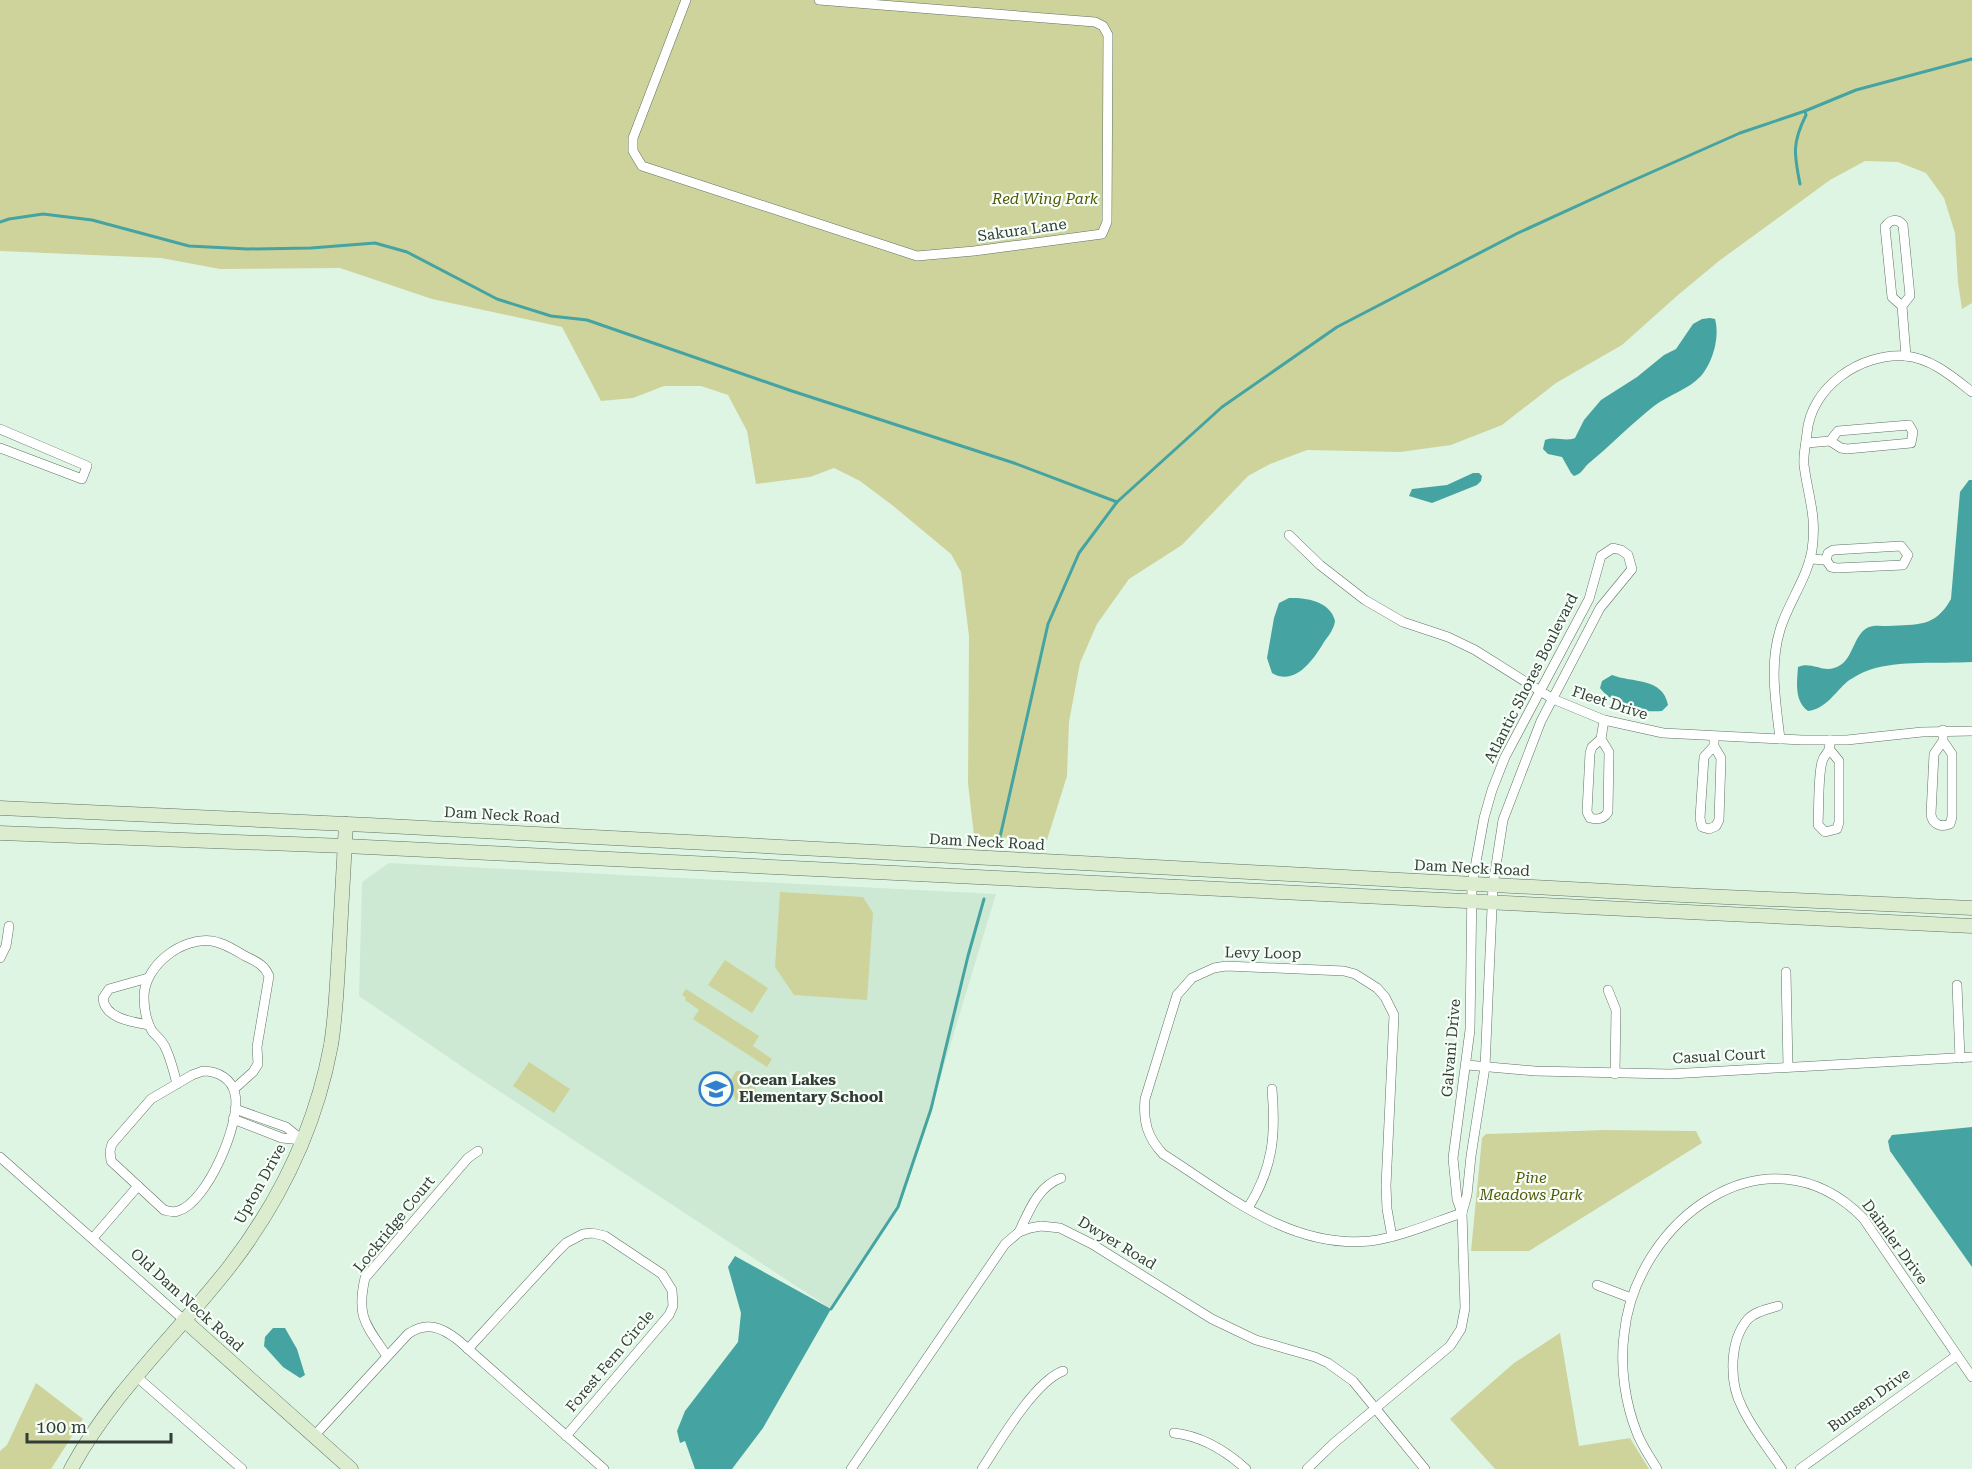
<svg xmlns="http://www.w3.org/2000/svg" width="1972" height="1469" font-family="'Roboto Serif',serif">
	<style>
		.built { fill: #cde9d3 }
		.green { fill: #ced39c }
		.water { fill: #45a4a1 }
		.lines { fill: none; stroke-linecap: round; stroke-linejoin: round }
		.stream { stroke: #45a4a1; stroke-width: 3 }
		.street-casing { stroke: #5f7263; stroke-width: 10 }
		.secondary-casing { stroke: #5f7263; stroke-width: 15 }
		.street { stroke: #fff; stroke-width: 9 }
		.secondary { stroke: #dcedcf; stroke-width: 14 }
		.labels { text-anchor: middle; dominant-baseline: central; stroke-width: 4.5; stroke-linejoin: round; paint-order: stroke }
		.park-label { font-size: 15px; font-style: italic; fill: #545807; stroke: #f5fef7 }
		.street-label { font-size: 15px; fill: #343c36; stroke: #f5fef7 }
		.poi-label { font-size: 15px; font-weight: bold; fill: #343c36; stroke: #f5fef7; text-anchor: start }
	</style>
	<rect width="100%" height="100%" fill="#dff5e4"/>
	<polygon class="built" points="389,863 996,894 931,1109 898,1207 831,1309 467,1070 359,996 362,882"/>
	<g class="green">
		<polygon points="0,0 1972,0 1972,303 1962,309 1958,283 1955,233 1944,198 1926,173 1898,162 1865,161 1830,180 1719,261 1678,295 1622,345 1556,383 1502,425 1451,445 1400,452 1307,450 1270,464 1248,476 1182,545 1129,579 1097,624 1080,663 1069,722 1067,776 1047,840 974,836 968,783 969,636 961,572 951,554 892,505 860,481 834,468 810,477 756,484 747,431 728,395 701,386 664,386 633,398 601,401 562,327 432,299 340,268 220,269 161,258 0,251"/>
		<polygon points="780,892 863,897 873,913 867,1000 794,995 775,967"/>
		<polygon points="725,960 768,988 752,1013 708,985"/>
		<polygon points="686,989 759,1036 753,1046 772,1059 767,1067 693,1019 699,1010 685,1000 686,998 682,995"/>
		<polygon points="529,1062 570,1089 554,1113 513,1086"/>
		<polygon points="736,1071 741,1071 756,1076 758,1079 755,1086 756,1091 752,1101 742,1103 735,1100 732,1088 729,1083"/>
		<polygon points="1605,1130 1696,1131 1702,1143 1529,1251 1471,1251 1482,1138 1486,1134"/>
		<polygon points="1560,1333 1579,1446 1630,1438 1649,1469 1495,1469 1450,1419 1514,1363"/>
		<polygon points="36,1383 83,1419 51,1469 0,1469 0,1451 7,1445"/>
	</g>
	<g class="water">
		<path d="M1710,318L1715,319C1720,337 1713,362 1701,376C1689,389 1669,395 1654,406C1631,424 1610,446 1588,464C1583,469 1581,474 1574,476L1571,473L1562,457L1548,454L1543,449L1545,440C1556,436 1565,442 1575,438L1584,420L1601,400L1637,377L1664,355L1676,349L1693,324L1702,319Z"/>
		<polygon points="1473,473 1479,473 1482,476 1481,481 1477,485 1432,503 1409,496 1412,489 1447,485"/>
		<path d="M1969,480H1972V662C1940,664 1899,660 1869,670C1863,672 1854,677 1848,681C1835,692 1826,709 1808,711C1794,701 1797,682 1798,667C1810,661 1822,672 1834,668C1854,663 1852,634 1869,627C1874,625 1882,626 1888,626C1917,624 1935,628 1951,599L1960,492Z"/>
		<path d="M1289,598C1307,597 1331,602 1335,621C1334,629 1329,635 1324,642C1314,659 1295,687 1272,673L1267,658L1274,618L1279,603Z"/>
		<path d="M1612,675C1632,683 1663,677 1668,705L1662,711C1639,713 1614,706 1600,688L1602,681Z"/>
		<polygon points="1972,1127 1972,1267 1890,1151 1888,1141 1892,1135"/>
		<polygon points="735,1256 831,1309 763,1428 732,1469 695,1469 685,1441 680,1443 677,1431 685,1411 738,1342 741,1313 728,1267"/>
		<polygon points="273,1328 285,1328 297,1349 305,1375 300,1378 283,1367 264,1346 265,1337"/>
	</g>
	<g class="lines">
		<g class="stream">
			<path d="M1800,184C1794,154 1792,143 1806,115L1805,111"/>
			<polyline points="0,222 9,219 43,214 92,220 189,246 248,249 311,248 375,243 407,252 497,299 551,316 587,320 792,391 1014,463 1117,502"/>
			<polyline points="1000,837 1048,624 1079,553 1117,502 1222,407 1337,327 1518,233 1625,184 1740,133 1805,111 1856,90 1972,59"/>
			<polyline points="831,1309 898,1207 931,1109 968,956 984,899"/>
		</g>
		<g class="street-casing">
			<g id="street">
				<polyline points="686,0 633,138 633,151 642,166 917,256 974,251 1102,234 1107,222 1108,35 1103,26 1095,22 819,0"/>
				<path d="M1902,306L1892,297L1885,227C1890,219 1897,218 1903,225L1910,296L1902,306L1906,356"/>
				<polyline points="0,429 87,466 82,479 0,448"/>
				<polyline points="1807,443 1830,441 1841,448 1847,449 1911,443 1913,432 1909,425 1838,431 1830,441"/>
				<polyline points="1289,535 1320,565 1365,600 1403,622 1448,637 1475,650 1553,699 1604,720 1663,733 1802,740 1847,740 1922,732 1972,731"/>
				<polyline points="1810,559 1826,560 1831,567 1837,568 1903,565 1908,555 1901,546 1833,550 1828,553 1826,560"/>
				<path d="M1601,739L1609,752L1608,812C1604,819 1598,820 1590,818L1587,812L1590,753L1592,747L1601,739L1604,720"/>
				<path d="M1780,739C1776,703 1769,666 1780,630C1788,603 1807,579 1812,550C1817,515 1808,497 1804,465C1803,455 1806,443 1807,433C1811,387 1860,353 1905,356C1931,358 1953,377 1972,392"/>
				<path d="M1830,740C1830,756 1825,751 1822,762C1818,776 1819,809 1818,825L1825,832L1837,829L1839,822V761L1830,750"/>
				<path d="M1943,741L1952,754V817L1950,824C1941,828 1932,824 1931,814L1934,754L1943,741V730"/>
				<polyline points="1714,746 1704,757 1700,818 1702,827 1709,829 1716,826 1719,820 1721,758 1714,746 1714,737"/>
				<polyline points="0,958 6,946 9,926"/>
				<polyline points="1786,972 1788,1067"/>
				<path d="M148,978L109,989L103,998C104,1018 132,1022 149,1025"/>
				<polyline points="1957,985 1960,1058"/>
				<polyline points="1608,990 1616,1010 1615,1074"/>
				<polyline points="1467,1065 1535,1071 1670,1074 1972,1057"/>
				<path d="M203,1071C218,1071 232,1079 235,1094C242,1121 207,1203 178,1211C173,1213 169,1211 164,1210L111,1161L110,1151L112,1144L151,1099L192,1075Z"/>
				<path d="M177,1084C174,1072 171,1060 166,1049C163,1041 157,1037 152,1031C146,1021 144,1007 144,996C145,965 182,937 212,941C224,943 235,950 245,956C255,961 264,964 269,976L257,1047L258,1064L253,1072L234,1089"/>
				<polyline points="235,1109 286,1127 302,1140"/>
				<polyline points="233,1119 282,1138 302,1140"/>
				<polyline points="0,1157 184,1320"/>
				<path d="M1248,1208C1273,1168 1276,1135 1272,1089"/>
				<path d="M1019,1232C1029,1211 1038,1186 1061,1178"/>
				<path d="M1392,1237L1387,1209L1386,1186L1394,1015L1385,997L1377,988L1355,974L1344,971L1226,966L1214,968L1192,978L1177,995L1145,1099C1143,1121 1147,1137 1163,1154C1226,1194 1290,1249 1370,1241C1401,1237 1432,1223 1462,1213"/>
				<polyline points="93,1238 138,1186"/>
				<polyline points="1597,1285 1631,1298"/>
				<path d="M1778,1306C1768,1309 1756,1311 1748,1319C1729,1341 1729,1382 1742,1407C1752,1429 1769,1449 1782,1469"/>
				<polyline points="468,1349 557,1252 566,1243 583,1234 592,1233 605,1236 662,1274 672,1290 673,1306 669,1315 566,1436"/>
				<path d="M387,1356C366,1325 356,1317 365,1278L468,1158L478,1151"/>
				<polyline points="137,1377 242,1469"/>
				<path d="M1174,1433C1202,1436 1226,1451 1246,1469"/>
				<path d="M314,1436L408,1334C427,1321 441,1327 458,1340L604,1469"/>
				<polyline points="851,1469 1005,1244 1019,1232 1030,1228 1041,1226 1060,1228 1092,1244 1212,1319 1256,1340 1315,1357 1328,1363 1353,1381 1425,1469"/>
				<path d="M982,1469C999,1443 1034,1382 1063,1371"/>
				<polyline points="1307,1469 1334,1443 1450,1346 1461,1329 1465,1308 1462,1213 1457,1199 1453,1158 1470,1030 1472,884 1484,818 1492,790 1505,757 1589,599 1601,556 1613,548 1621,550 1628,555 1632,569 1600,608 1541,721 1503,820 1493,885 1485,1067 1471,1156 1467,1195 1462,1213"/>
				<path d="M1657,1469C1650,1457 1642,1446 1637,1433C1625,1403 1620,1367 1624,1335C1635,1221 1767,1121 1863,1218L1972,1377"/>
				<polyline points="1800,1469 1956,1356"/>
			</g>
		</g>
		<g class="secondary-casing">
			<g id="secondary">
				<polyline points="0,808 369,825 1682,895 1972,908"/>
				<polyline points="0,833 345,846 1972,926"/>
				<polyline points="184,1320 351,1469"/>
				<path d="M71,1469C112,1393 178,1333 230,1266C280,1201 316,1126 331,1045C336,1014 337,982 339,950C341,908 344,866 346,824"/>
			</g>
		</g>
		<use href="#street" class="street"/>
		<use href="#secondary" class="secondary"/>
	</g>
	<defs>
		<g id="school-ring" transform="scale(1.725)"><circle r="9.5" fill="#f5fef7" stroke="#327fcf" stroke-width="1.5"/><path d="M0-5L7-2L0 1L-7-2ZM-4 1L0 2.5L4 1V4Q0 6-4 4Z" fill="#327fcf"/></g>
	</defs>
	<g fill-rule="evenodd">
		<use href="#school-ring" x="716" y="1089"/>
	</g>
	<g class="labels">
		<g class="park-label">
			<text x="1045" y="199">Red Wing Park</text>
			<text x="1531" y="1178">Pine<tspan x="1531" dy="17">Meadows Park</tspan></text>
		</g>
		<g class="street-label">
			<text transform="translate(1022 230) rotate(-8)">Sakura Lane</text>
			<text transform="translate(1531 678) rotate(-63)">Atlantic Shores Boulevard</text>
			<text transform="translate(1610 703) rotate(18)">Fleet Drive</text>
			<text transform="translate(502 815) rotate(3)">Dam Neck Road</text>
			<text transform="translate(987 842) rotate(3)">Dam Neck Road</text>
			<text transform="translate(1472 868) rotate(3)">Dam Neck Road</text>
			<text transform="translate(1263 953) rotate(1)">Levy Loop</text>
			<text transform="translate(1451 1048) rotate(-85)">Galvani Drive</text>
			<text transform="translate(1719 1056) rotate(-3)">Casual Court</text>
			<text transform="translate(260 1184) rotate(-61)">Upton Drive</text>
			<text transform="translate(394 1224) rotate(-51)">Lockridge Court</text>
			<text transform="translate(1895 1242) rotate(54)">Daimler Drive</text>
			<text transform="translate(1117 1243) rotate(31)">Dwyer Road</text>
			<text transform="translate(187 1300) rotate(42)">Old Dam Neck Road</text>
			<text transform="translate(610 1361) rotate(-50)">Forest Fern Circle</text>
			<text transform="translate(1869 1400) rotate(-36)">Bunsen Drive</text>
		</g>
		<g class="poi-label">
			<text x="739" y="1080">Ocean Lakes<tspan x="739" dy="17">Elementary School</tspan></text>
		</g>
	</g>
	<path d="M27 1433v9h144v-9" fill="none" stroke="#343c36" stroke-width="3"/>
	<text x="36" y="1433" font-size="18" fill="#343c36" stroke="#f5fef7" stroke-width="4.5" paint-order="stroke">100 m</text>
</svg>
